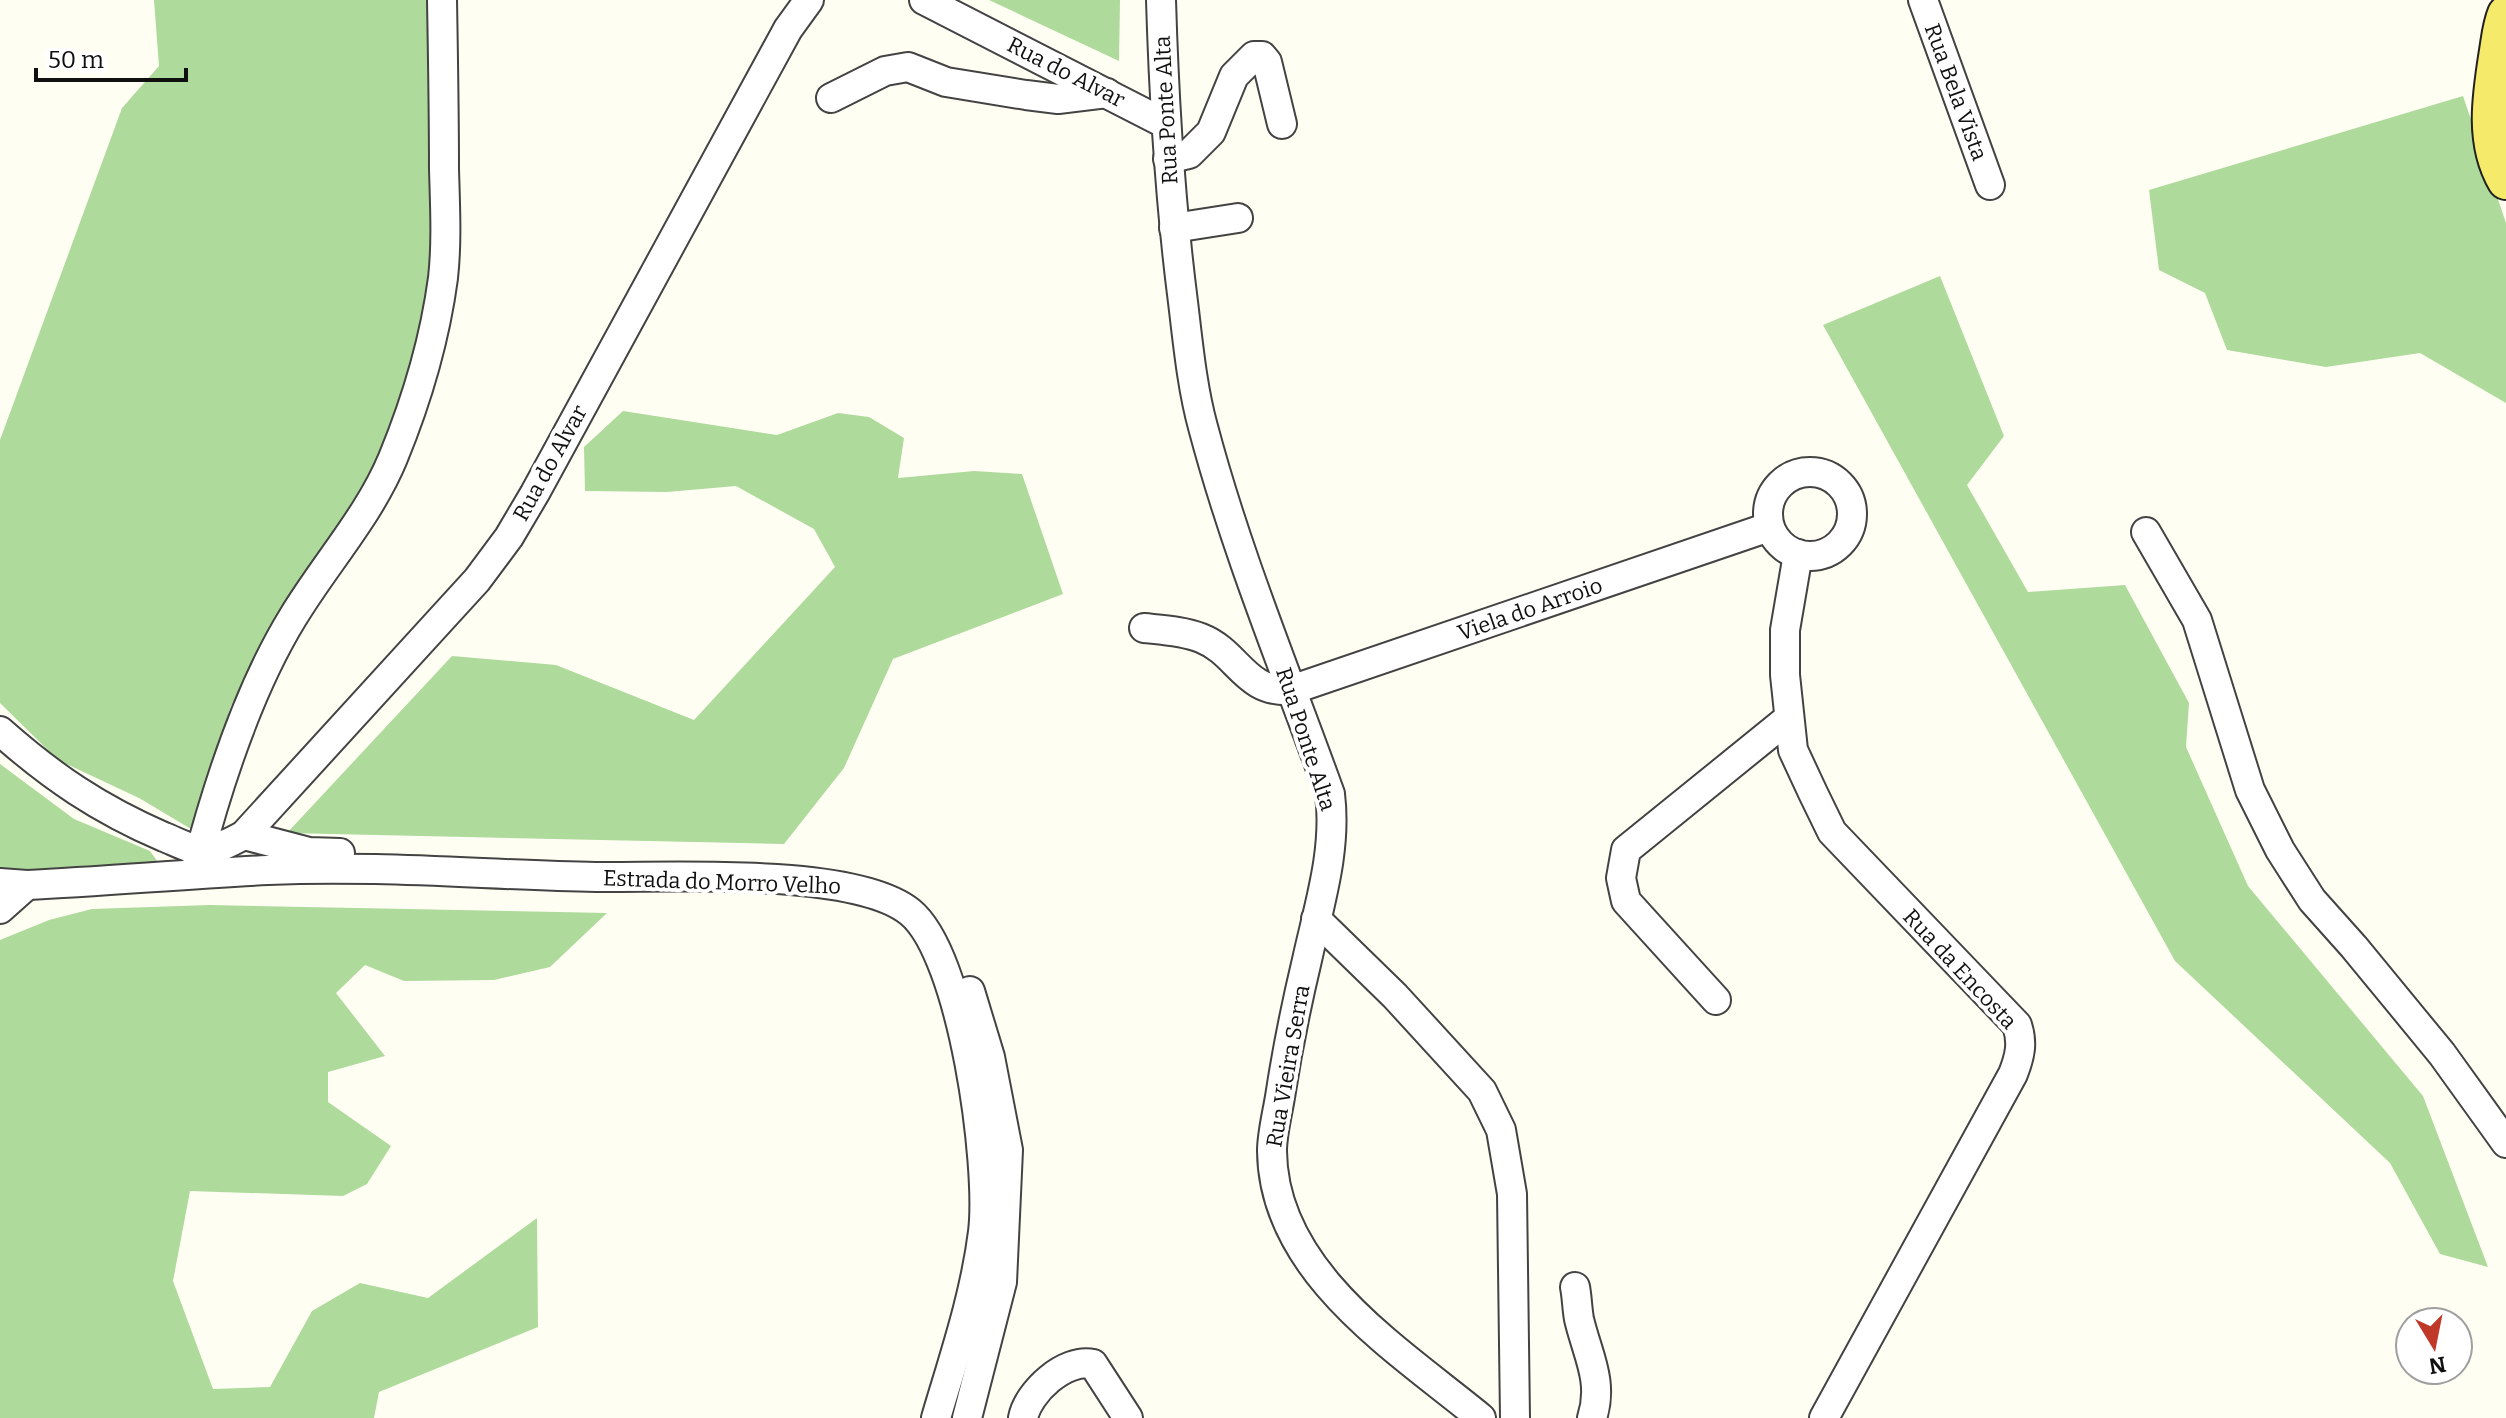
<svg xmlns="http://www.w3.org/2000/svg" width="2506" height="1418" font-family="Bitter,serif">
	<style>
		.forest { fill: #aeda9b }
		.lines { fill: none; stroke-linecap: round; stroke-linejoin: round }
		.minor-casing { stroke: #434343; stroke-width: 32 }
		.major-casing { stroke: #212121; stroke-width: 40 }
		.minor { stroke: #fff; stroke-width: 28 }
		.major { stroke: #f6ea6b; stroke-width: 36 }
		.labels { text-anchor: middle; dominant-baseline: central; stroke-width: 8; stroke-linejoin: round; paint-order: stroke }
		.street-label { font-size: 22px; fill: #101010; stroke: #fff }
	</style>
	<rect width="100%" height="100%" fill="#fffef3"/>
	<g class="forest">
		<polygon points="154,0 431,0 432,276 413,366 383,454 370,479 283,612 231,706 191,829 139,798 58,760 0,703 0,440 122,108 159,66"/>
		<polygon points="989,0 1120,0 1119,61"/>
		<polygon points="2463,96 2506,223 2506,403 2420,353 2326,367 2227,350 2205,293 2159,270 2149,190"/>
		<polygon points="1940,276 2004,436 1967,485 2028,592 2125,585 2189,703 2186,747 2248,886 2423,1096 2488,1267 2440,1254 2390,1163 2175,961 1823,325"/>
		<polygon points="623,411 777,435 838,413 869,417 904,438 898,478 974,471 1022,474 1063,594 893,659 844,768 784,844 287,833 452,656 556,665 694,720 835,567 814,529 736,486 667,492 585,491 584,447"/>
		<polygon points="0,764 74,819 150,851 162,868 28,871 0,870"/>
		<polygon points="210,905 607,913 550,967 494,980 404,981 365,965 336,993 385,1056 328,1072 328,1102 391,1146 367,1184 343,1196 190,1191 173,1281 213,1389 270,1387 312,1311 360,1283 428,1298 537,1218 538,1327 379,1392 374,1418 0,1418 0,940 49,920 92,909"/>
	</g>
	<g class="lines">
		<g class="minor-casing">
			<g id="minor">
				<polyline points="924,0 1164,123"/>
				<path d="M1161,0C1164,101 1170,201 1183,302C1188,343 1192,387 1203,427C1236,552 1286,672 1330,794C1337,851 1319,905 1307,960C1296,1006 1287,1051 1280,1097C1277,1115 1272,1134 1272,1151C1273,1272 1397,1349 1481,1418"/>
				<polyline points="1923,0 1990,185"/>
				<polyline points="831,98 885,71 908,67 946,82 1026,95 1058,99 1107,93"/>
				<polyline points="1168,159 1189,154 1211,132 1234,76 1254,56 1262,56 1267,62 1282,124"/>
				<polyline points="1174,228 1238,218"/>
				<circle cx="1810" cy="514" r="42"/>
				<polyline points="2146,532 2197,620 2250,790 2280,850 2312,900 2354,947 2442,1054 2506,1143"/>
				<path d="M1798,554L1785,630V675L1793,750L1813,793L1832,832L2017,1025C2023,1043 2020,1056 2013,1074L1824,1418"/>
				<path d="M1144,628C1163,630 1183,631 1201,638C1239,653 1244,693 1291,690L1769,527"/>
				<path d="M0,731C52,777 99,809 164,837C175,841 192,851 204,850C218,849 231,842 244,835L477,580L509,537L535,493L788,29L809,0"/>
				<polyline points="244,835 309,852 340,853"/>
				<path d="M197,864C218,784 250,687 293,617C325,564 369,516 393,458C416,402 435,338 443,278C447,242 445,205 444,169C444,113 443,56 442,0"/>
				<path d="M0,883L27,885C107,881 188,874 268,870C378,865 487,875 596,877C671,878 854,867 910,912C963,955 991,1165 983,1232C975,1296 954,1357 936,1418"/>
				<polyline points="0,909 27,885"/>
				<polyline points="1316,919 1395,996 1482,1091 1501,1130 1512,1194 1515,1418"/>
				<polyline points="1716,1000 1626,901 1621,878 1626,850 1789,718"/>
				<path d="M1575,1287C1577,1297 1577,1308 1579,1319C1587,1354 1604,1381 1592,1418"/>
				<polyline points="967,1418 1002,1282 1008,1150 990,1057 970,991"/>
				<path d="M1023,1418C1028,1392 1065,1358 1093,1364L1128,1418"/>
			</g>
		</g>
		<g class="major-casing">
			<path id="major" d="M2506,14C2501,26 2500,39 2498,51C2491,95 2483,142 2506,181"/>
		</g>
		<use href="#minor" class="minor"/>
		<use href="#major" class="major"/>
	</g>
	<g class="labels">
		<g class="street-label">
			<text transform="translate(1066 72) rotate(27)">Rua do Alvar</text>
			<text transform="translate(1956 92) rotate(70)">Rua Bela Vista</text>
			<text transform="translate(1166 110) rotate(-93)">Rua Ponte Alta</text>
			<text transform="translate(550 463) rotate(-61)">Rua do Alvar</text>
			<text transform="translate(1530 609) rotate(-19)">Viela do Arroio</text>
			<text transform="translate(1306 739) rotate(72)">Rua Ponte Alta</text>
			<text transform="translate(722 882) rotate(2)">Estrada do Morro Velho</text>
			<text transform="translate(1960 969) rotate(47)">Rua da Encosta</text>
			<text transform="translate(1288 1066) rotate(-80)">Rua Vieira Serra</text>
		</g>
	</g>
	<g transform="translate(2434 1346) rotate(170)"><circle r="38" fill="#ffffff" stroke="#9f9f9f" stroke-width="2"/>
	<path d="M0-6L14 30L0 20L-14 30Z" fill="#bf3828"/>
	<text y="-12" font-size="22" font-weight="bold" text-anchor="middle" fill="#101010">N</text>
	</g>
	<path d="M36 68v12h150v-12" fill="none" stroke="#101010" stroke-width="4"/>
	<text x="48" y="68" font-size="24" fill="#101010" stroke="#ffffff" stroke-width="6" paint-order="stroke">50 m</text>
</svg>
